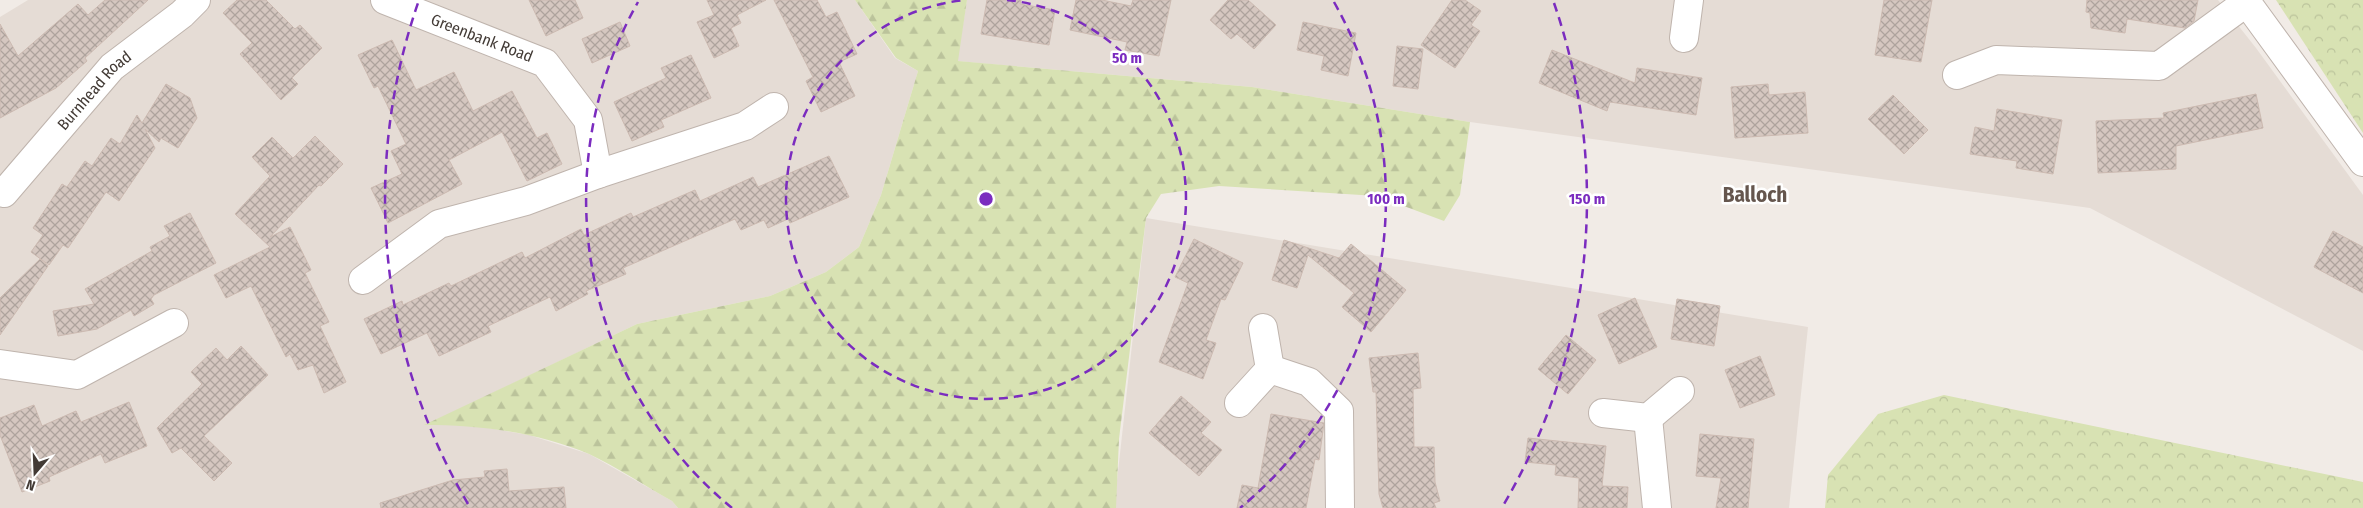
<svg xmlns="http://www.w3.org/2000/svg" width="2363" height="508" font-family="'Fira Sans Condensed',sans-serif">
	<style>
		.residential { fill: #e5dcd5 }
		.forest { fill: url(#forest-firs) }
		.park { fill: url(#park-crowns) }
		.building { fill: url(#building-cross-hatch); stroke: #ccbab1 }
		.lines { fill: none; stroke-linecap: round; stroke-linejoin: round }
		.street-casing { stroke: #bfb4ad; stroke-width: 30 }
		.street { stroke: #fff; stroke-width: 28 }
		.ring { fill: none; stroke: #7b2cbf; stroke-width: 2.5; stroke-dasharray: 9 6 }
		.labels { text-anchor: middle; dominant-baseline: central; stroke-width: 5; stroke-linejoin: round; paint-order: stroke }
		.street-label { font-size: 16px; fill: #433b36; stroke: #fff }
		.district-label { font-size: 21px; font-weight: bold; fill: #65564e; stroke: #fff }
		.centre { fill: #7b2cbf; stroke: #fff; stroke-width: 2.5 }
		.ring-label { font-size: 15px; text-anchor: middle; font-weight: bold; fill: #7b2cbf; stroke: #fff; stroke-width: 5; stroke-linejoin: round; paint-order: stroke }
	</style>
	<defs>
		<pattern id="forest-firs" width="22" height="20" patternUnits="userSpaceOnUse" patternTransform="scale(1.25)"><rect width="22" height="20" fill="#d8e2b3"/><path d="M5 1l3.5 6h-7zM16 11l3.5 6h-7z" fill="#bbc39b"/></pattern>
		<pattern id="park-crowns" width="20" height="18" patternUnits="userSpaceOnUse" patternTransform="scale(1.25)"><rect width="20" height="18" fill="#d8e2b3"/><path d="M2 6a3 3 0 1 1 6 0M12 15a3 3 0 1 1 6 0" fill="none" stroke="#bbc39b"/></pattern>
		<pattern id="building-cross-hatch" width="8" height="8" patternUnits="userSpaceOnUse" patternTransform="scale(1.25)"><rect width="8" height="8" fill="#d5c7c0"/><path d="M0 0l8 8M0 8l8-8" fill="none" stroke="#aea39d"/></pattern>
	</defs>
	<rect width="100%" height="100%" fill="#f1ebe6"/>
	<g class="residential">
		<polygon points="28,0 855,0 895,58 918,71 881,195 859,247 826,272 770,296 637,324 426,425 471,425 529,435 589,454 672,501 678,508 0,508 0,17"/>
		<polygon points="967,0 2218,0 2256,48 2363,195 2363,351 2090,208 1470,122 1252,87 957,61"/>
		<polygon points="1146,218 1808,327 1789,508 1114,508"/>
	</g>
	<path class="forest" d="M855,0H967L958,61L1252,87L1470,122L1460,195L1444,221L1377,196L1219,186L1161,194L1146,218L1119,439L1116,508H678L672,501C645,486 617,467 589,454C537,432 480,425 424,425L637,324L770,296L826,272L859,247L881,195L918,71L896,58Z"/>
	<g class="park">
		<polygon points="2276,0 2363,0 2363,133"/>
		<polygon points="1944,395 2363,482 2363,508 1825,508 1828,475 1878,414"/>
	</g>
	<g class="building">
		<polygon points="105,0 148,0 85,58 87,61 56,88 0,118 0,24 18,56 78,4 88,15"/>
		<polygon points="237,0 266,0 295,29 300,25 322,48 292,78 298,84 281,100 240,54 252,43 223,13"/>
		<polygon points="529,0 575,0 583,18 546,36"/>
		<polygon points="707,0 766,0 737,15 741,23 731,28 739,46 714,58 697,22 714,15"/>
		<polygon points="774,0 817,0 826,17 837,12 857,54 839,62 855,96 821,112 806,81 813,77"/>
		<polygon points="987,0 1021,0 1020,4 1055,10 1049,45 981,34"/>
		<polygon points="1076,0 1102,0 1131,6 1133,0 1171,0 1159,56 1125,50 1127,42 1070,30"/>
		<polygon points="1228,0 1248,0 1276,25 1254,49 1237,34 1231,39 1210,20"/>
		<polygon points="1452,0 1465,0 1481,11 1471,25 1480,31 1455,68 1421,45"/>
		<polygon points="1884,0 1932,0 1921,62 1875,55"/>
		<polygon points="2087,0 2198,0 2194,21 2185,28 2127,19 2125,33 2091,28 2090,13 2086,12"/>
		<polygon points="620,22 630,46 592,63 582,39"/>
		<polygon points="1303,22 1356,33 1348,76 1321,70 1324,56 1297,50"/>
		<polygon points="392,40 416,90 454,72 473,111 512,91 537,138 547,133 562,164 527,181 502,132 449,160 462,184 388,223 371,188 402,174 391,151 406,144 378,86 374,88 358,55"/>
		<polygon points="1397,46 1423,49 1418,89 1393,86"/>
		<polygon points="1552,50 1635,83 1637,68 1702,78 1696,115 1610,102 1607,111 1539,83"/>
		<polygon points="691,55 711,98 661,120 664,127 632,141 614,102 666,78 661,68"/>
		<polygon points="166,84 190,98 197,118 178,148 161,138 159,142 145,129 155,148 119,201 106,192 68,248 63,245 49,265 31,252 43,235 33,228 62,184 67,187 85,161 92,166 111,138 120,144 137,115 142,123"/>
		<polygon points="1768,84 1769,95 1805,92 1808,133 1735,138 1731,87"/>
		<polygon points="2256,94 2263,128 2176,146 2176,169 2098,173 2096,121 2164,118 2163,113"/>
		<polygon points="1893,95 1928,130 1904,154 1868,119"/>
		<polygon points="1997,109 2062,120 2053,174 2016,168 2017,161 1970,154 1975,127 1994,131"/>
		<polygon points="315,136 343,164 321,186 319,185 270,237 290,227 311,270 305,273 329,322 320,326 346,382 324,393 313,365 298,370 290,354 286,357 251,286 226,298 214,275 270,247 235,214 270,176 252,157 272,137 293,158"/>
		<polygon points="829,156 849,197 790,223 788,219 768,228 764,220 741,230 735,219 623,268 626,274 586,291 588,294 556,311 550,297 488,326 491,332 439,356 427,333 381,354 364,319 402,301 403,305 449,283 451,286 522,252 525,258 581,229 584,235 631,213 633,217 695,190 700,201 753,177 758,187"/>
		<polygon points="190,213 216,263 154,295 151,299 154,304 134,316 131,310 97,329 58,336 53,311 94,304 85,289 152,251 150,247 170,236 164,226"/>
		<polygon points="2333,231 2363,247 2363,293 2314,267"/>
		<polygon points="1194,239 1243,263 1225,300 1221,299 1206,340 1216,343 1203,379 1159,362 1188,283 1175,277"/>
		<polygon points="1284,240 1339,258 1351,244 1406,290 1371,332 1342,307 1354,293 1308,255 1297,288 1272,280"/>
		<polygon points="40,259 48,266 0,335 0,298"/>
		<polygon points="1635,298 1657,347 1619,364 1598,315"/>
		<polygon points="1677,299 1720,306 1714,346 1671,339"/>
		<polygon points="1566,335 1596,360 1568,394 1538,369"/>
		<polygon points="241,346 268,375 204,436 232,463 214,481 181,448 172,453 157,428 202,384 191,372 216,348 227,360"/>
		<polygon points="1418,353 1421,388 1413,389 1414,447 1434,447 1435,482 1440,501 1434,503 1436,508 1383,508 1379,494 1376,392 1373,392 1369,358"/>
		<polygon points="1760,356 1775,395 1740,408 1725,370"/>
		<polygon points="1181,396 1211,422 1201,433 1222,450 1199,476 1149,433"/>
		<polygon points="129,402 147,446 105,463 101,454 49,477 50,481 22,492 0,435 0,418 34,405 42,426 76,411 81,422"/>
		<polygon points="1271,414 1324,423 1319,460 1315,459 1306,508 1237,508 1242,485 1258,488"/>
		<polygon points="1700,434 1754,439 1748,508 1716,508 1721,478 1696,476"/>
		<polygon points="1528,438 1606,446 1602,486 1628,487 1627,508 1578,508 1579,478 1555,475 1556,465 1525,462"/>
		<polygon points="507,469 509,491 564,487 566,508 381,508 380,503 453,480 485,477 484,471"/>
	</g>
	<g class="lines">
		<g class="street-casing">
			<g id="street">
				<polyline points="2245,0 2363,162"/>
				<polyline points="1684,38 1689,0"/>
				<polyline points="1957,75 1996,60 2159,66 2247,2"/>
				<polyline points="598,174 745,126 774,107"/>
				<path id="s1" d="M0,192L4,193L112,67L182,14L196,0"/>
				<polyline points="363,280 439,224 526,201 598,174 588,120 545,63 385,0"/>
				<polyline points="0,364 77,375 174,323"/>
				<polyline points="1270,369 1309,382 1339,411 1340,508"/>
				<polyline points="1239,403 1270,369 1263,328"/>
				<polyline points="1603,413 1648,418 1680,391"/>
				<polyline points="1648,418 1657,508"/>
			</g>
		</g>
		<use href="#street" class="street"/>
	</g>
	<g class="ring">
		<path d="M1007 0A200 200 0 1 1 965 0"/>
		<path d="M732 508A400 400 0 0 1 638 2M1334 2A400 400 0 0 1 1240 508"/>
		<path d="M468 504A601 601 0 0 1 418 3M1554 3A601 601 0 0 1 1504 504"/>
	</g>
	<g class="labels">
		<g class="street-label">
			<text transform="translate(482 38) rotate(21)">Greenbank Road</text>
			<text stroke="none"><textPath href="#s1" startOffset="141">Burnhead Road</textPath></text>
		</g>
		<g class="district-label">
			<text x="1755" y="195">Balloch</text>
		</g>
	</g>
	<circle cx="986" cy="199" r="8" class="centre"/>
	<g class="ring-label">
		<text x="1127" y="63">50 m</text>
		<text x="1386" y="204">100 m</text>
		<text x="1587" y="204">150 m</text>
	</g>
	<g transform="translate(35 473) rotate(199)" stroke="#ffffff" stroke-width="4" paint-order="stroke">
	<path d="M0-4L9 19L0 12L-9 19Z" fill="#433b36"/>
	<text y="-8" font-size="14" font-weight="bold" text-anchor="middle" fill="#433b36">N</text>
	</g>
</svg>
